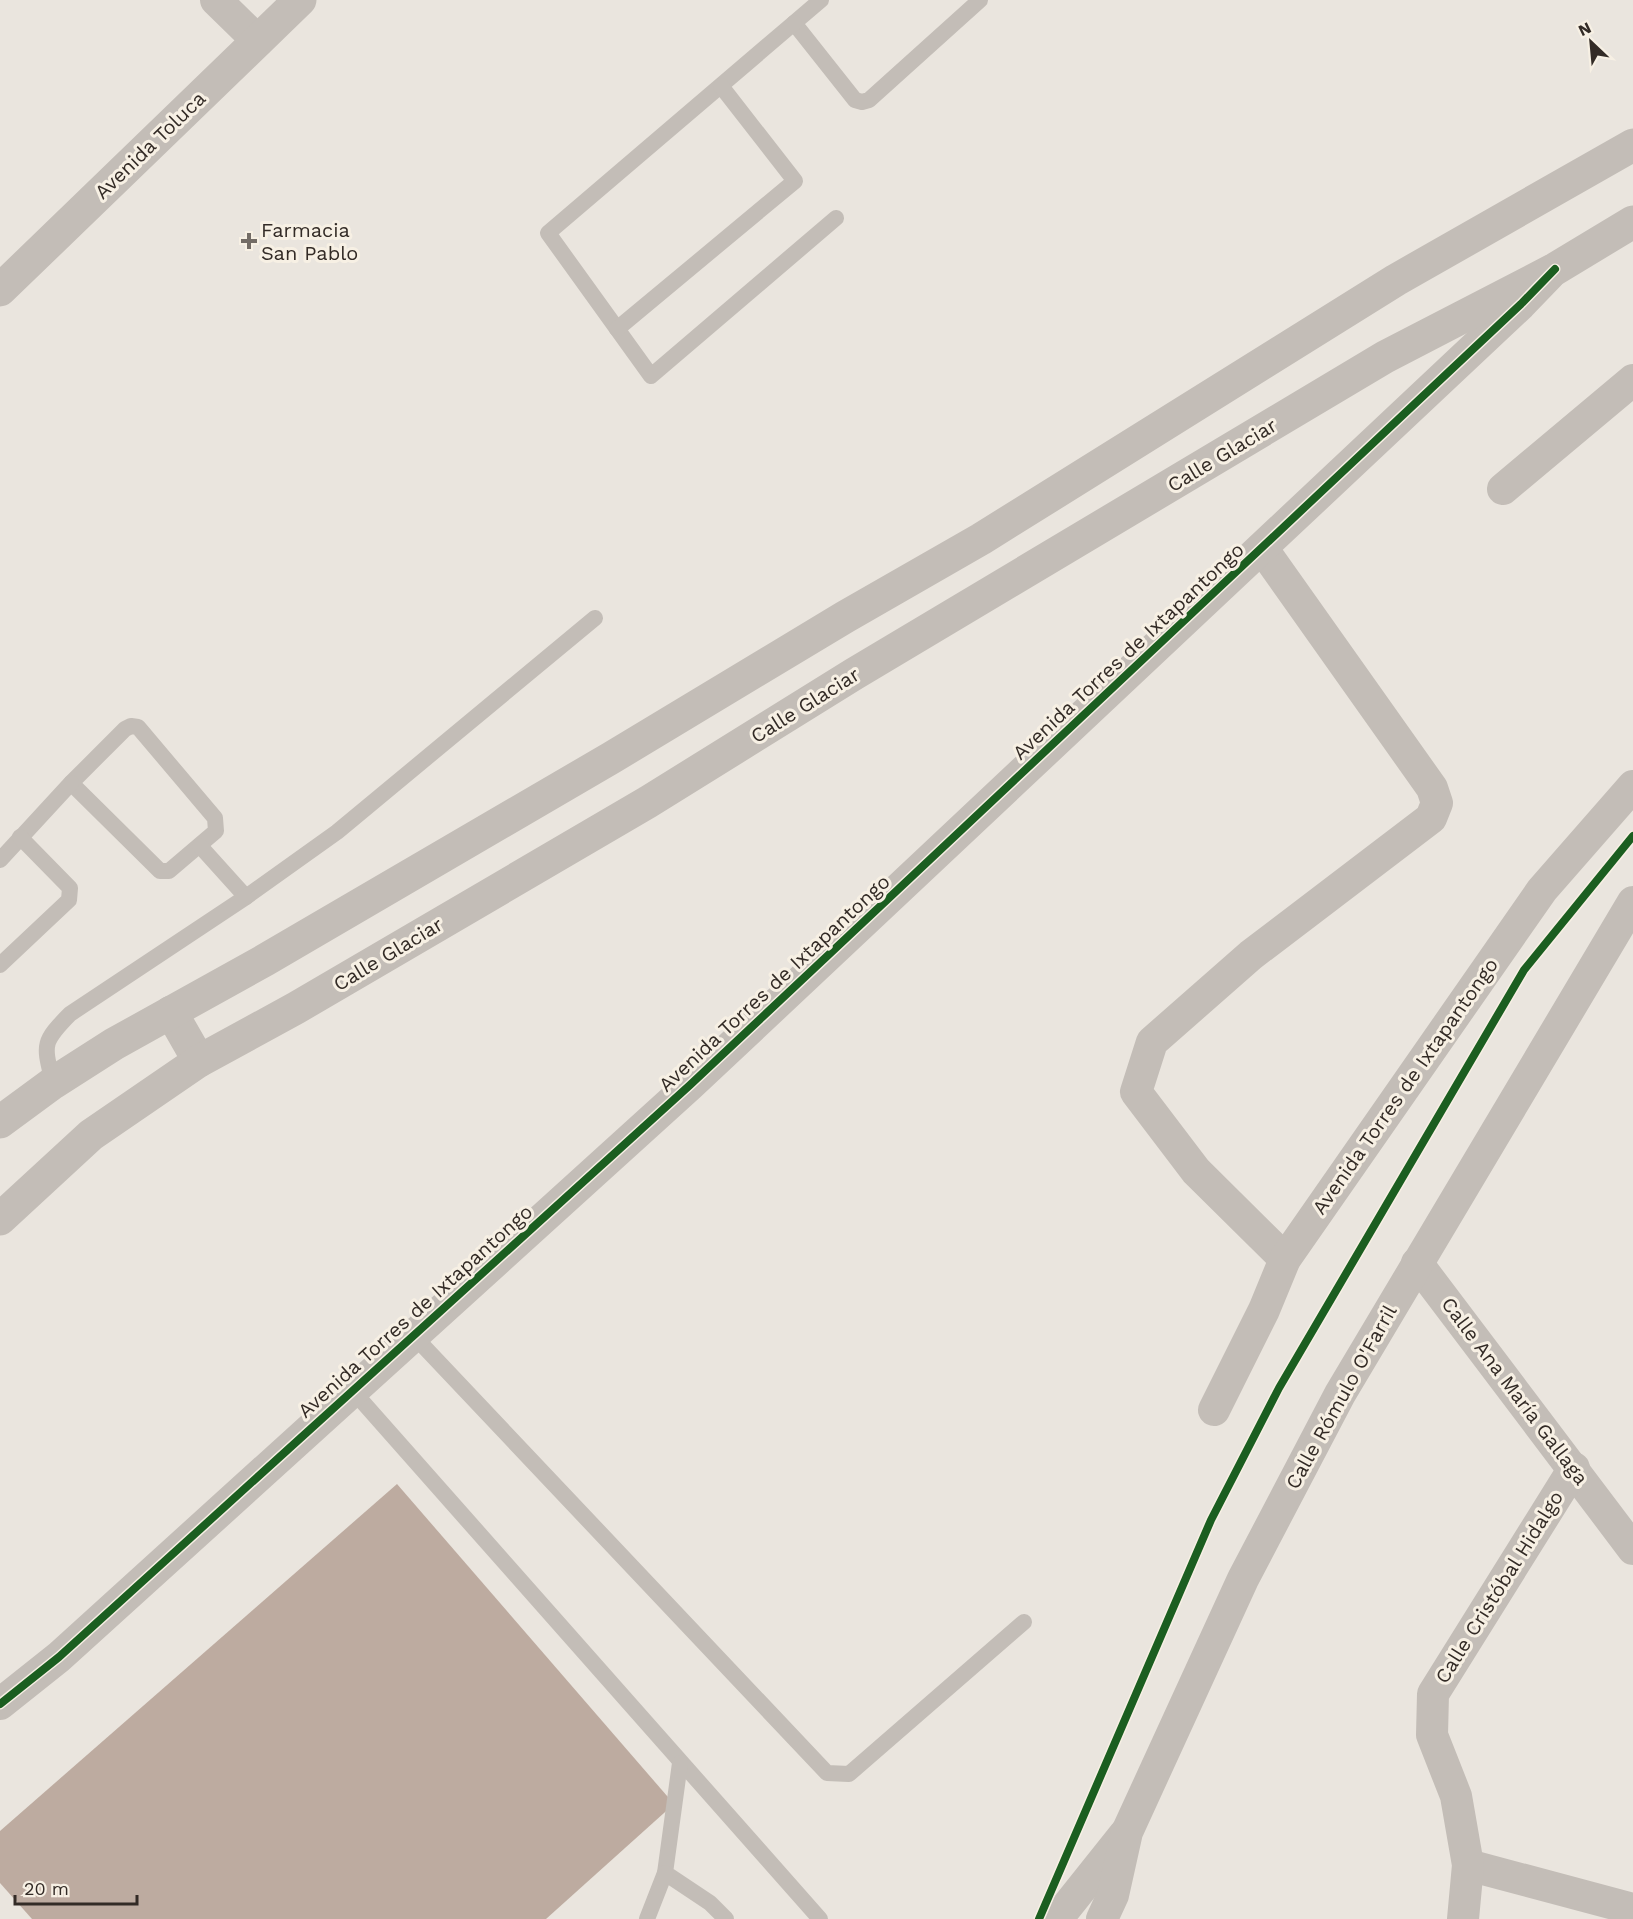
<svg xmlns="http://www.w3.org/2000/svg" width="1633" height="1919" font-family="'Work Sans',sans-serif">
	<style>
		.building { fill: #bdaba0 }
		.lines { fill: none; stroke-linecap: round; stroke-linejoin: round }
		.service { stroke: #c3bdb7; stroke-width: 16 }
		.minor { stroke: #c3bdb7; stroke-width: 32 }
		.tertiary { stroke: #c3bdb7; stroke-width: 33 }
		.cycleway-casing { stroke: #f7f0e4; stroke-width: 11 }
		.cycleway { stroke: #1b5e20; stroke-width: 8 }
		.poi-dot { fill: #736c66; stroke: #f7f0e4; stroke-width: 2 }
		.labels { text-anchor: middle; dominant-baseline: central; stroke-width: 6; stroke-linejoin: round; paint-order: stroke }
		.street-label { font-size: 20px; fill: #332b26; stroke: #f7f0e4 }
		.poi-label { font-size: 20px; fill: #332b26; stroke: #f7f0e4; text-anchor: start }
	</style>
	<rect width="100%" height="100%" fill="#eae5de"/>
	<polygon class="building" points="397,1484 674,1804 546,1919 32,1919 0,1883 0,1831"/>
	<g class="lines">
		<g class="service">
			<polyline points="821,0 794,23 855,100 862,102 869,100 980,0"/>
			<polyline points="794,23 548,233 651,376 836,218"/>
			<polyline points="617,329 795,181 721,86"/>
			<polygon points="131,726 138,727 215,818 216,831 169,871 160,871 71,783 125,729"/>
			<polyline points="200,846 246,897"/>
			<polyline points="0,860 71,783"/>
			<polyline points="0,965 69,900 70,888 20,837"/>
			<path d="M53,1083C44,1045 41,1043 70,1014L246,897L337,832L595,618"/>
			<polyline points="412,1334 827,1773 849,1774 1024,1622"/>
			<polyline points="353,1391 820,1919"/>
			<polyline points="680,1763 665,1873 710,1903 726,1919"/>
			<polyline points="647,1919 665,1873"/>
		</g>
		<g class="minor">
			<polyline points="216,0 258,41"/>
			<polyline points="1503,489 1633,380"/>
			<polyline points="1262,548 1432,788 1437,803 1431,818 1251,955 1152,1042 1136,1092 1196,1171 1285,1259"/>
			<polyline points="1417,1263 1633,1549"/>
			<polyline points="1214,1410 1264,1310 1285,1259 1542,890 1633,786"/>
			<polyline points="0,1704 59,1657 690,1085 1521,304 1549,275"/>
			<polyline points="1468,1865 1633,1909"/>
			<polyline points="1057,1919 1124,1835"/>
			<polyline points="1102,1919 1113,1895 1127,1832 1243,1579 1340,1394 1633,902"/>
			<polyline points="1463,1919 1468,1865 1456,1796 1432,1735 1433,1694 1574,1468"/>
		</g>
		<g class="tertiary">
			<polyline points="0,290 300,0"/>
			<polyline points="171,1012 199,1061"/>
			<polyline points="0,1122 53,1083 114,1044 265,960 611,758 845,617 981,539 1396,280 1633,145"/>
			<polyline points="0,1219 91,1135 199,1061 296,1008 648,802 854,674 1385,357 1555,269 1633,222"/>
		</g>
		<g class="cycleway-casing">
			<g id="cycleway">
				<polyline points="0,1704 59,1657 690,1085 1521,304 1555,269"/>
				<polyline points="1039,1919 1211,1520 1279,1388 1524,970 1633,836"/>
			</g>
		</g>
		<use href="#cycleway" class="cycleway"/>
	</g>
	<path class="poi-dot" d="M246 232h6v6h6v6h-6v6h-6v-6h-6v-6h6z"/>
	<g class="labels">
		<g class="street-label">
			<text transform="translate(150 145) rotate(-44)">Avenida Toluca</text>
			<text transform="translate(1222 455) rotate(-31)">Calle Glaciar</text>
			<text transform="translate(1128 651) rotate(-43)">Avenida Torres de Ixtapantongo</text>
			<text transform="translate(805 705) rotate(-32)">Calle Glaciar</text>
			<text transform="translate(388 954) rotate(-31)">Calle Glaciar</text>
			<text transform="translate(774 983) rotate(-43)">Avenida Torres de Ixtapantongo</text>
			<text transform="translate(1405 1086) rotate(-55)">Avenida Torres de Ixtapantongo</text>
			<text transform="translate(415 1311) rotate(-42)">Avenida Torres de Ixtapantongo</text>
			<text transform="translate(1515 1391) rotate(53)">Calle Ana María Gallaga</text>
			<text transform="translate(1341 1397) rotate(-61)">Calle Rómulo O'Farril</text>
			<text transform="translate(1499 1587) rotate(-58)">Calle Cristóbal Hidalgo</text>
		</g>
		<g class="poi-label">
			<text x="261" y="230">Farmacia<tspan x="261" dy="23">San Pablo</tspan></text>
		</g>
	</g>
	<g transform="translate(1591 42) rotate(334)" stroke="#f7f0e4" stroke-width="4.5" paint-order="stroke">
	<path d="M0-4.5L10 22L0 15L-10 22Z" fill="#332b26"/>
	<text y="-9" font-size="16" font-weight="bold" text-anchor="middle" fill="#332b26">N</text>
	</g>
	<path d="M15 1895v9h122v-9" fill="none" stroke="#332b26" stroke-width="3"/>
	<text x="24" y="1895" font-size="18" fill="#332b26" stroke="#f7f0e4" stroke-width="4.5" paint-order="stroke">20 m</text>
</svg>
